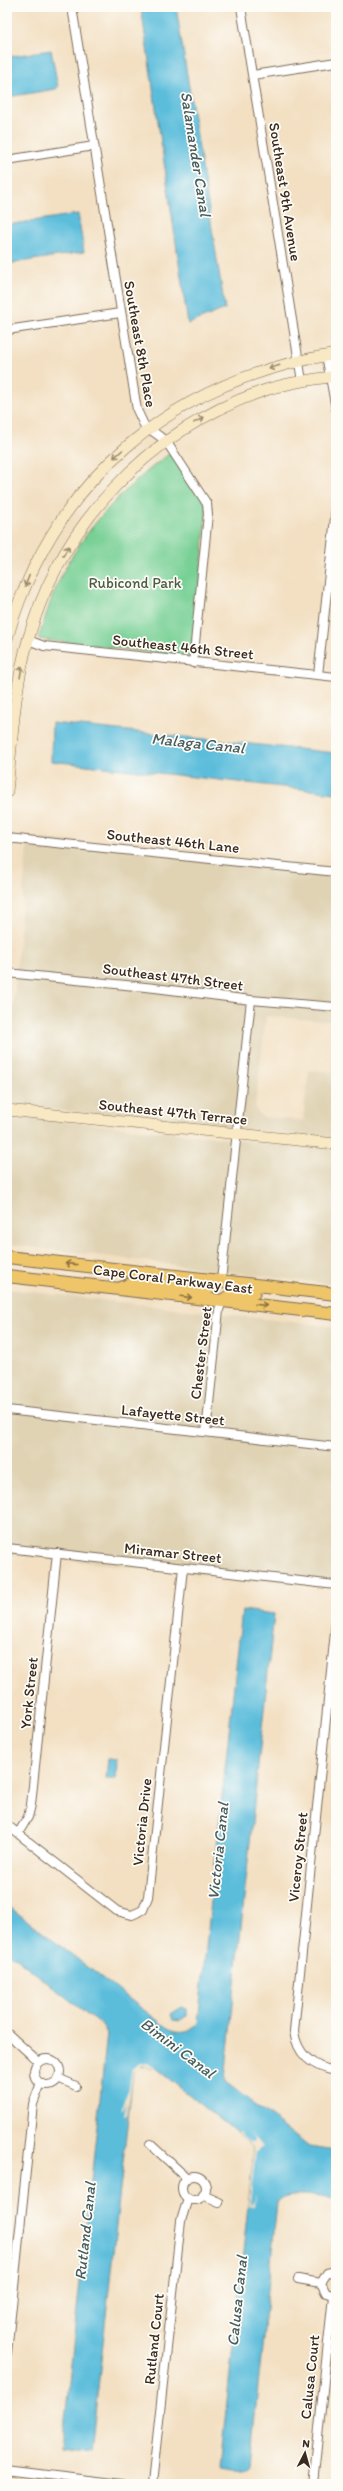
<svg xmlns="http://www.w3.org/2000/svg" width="343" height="2491" font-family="Itim,sans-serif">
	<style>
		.built { fill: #e0d3b4 }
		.green { fill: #78d095; stroke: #5a7d5a }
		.water { fill: #5cbddb; stroke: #4c747c }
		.pier { fill: #f3e0c3 }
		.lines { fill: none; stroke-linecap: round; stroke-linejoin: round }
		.street-casing { stroke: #7b6a58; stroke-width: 10 }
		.secondary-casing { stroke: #7b6a58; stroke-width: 12 }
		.primary-casing { stroke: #7b6a58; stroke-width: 14 }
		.street { stroke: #fff; stroke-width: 8 }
		.secondary { stroke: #f8e8c3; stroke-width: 11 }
		.primary { stroke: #eec569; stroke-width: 12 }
		.oneway { stroke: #9a8970 }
		.oneway2 { stroke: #8c7040 }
		.labels { text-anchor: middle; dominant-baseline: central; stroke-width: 3.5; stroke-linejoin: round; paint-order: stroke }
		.street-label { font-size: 15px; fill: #3b2a1e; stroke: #fdfcf7 }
		.park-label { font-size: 15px; fill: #4d5c42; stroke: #fdfcf7 }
		.water-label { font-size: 16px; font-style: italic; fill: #475d60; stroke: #fdfcf7 }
	</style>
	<rect width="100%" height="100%" fill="#fdfcf7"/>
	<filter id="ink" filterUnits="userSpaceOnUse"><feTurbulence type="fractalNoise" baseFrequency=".025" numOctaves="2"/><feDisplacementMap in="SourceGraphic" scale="8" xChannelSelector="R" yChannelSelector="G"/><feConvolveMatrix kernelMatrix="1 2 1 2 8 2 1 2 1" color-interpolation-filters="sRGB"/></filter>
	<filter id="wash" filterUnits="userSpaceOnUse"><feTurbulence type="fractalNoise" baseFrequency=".012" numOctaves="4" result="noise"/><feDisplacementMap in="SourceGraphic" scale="16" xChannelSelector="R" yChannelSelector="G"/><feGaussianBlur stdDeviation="0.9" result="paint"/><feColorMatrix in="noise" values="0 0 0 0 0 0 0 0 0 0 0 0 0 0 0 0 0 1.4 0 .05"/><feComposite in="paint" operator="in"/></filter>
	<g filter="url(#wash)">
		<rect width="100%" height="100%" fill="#f3e0c3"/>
		<g class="built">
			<polygon points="28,837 336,871 336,1022 266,1016 255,1109 262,1117 303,1120 309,1070 332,1072 336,1047 336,1139 7,1105 7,1078"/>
			<polygon points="7,1115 336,1150 336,1285 7,1244"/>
			<polygon points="7,1289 336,1327 336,1588 7,1554"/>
		</g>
		<path class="green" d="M173,451L207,504L194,657L38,639C45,620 50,599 59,581C83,528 127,485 173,451Z"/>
		<g class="water">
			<polygon points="141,7 176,7 225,309 188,324"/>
			<polygon points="51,50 58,87 56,89 7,97 7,57"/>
			<polygon points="78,214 84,252 7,264 7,225"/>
			<polygon points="52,723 336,753 336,793 51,761"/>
			<path d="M242,1610L274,1614L225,2079L228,2084L309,2147L336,2151V2199C321,2198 285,2188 277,2203L250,2463C244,2472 229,2467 220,2466L254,2150L250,2143L154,2067L152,2069L144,2065L138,2066L133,2072L91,2451L62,2447L107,2034L104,2027L7,1951V1905L166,2027C177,2033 189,2034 198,2023Z"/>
			<polygon points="108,1759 117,1760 116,1779 106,1778"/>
			<polygon points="182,2007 187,2009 187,2015 180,2021 173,2020 171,2014"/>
		</g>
		<g class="pier">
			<polygon points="140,2062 147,2063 154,2067 152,2069 142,2064 133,2072 124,2140 127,2115 124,2115 127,2101 121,2110 121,2107 129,2089 132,2068"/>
			<polygon points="238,2132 250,2142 253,2142 254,2139 249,2132 262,2147 256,2152 252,2183 250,2203 252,2205 254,2203 256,2194 255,2207 248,2206 254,2150 250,2143 237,2133"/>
		</g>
	</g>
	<g filter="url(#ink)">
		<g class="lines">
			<g class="street-casing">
				<g id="street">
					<polyline points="72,7 137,410 144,425 166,441 207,504 208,514 193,663"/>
					<polyline points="241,7 302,381"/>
					<polyline points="253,75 336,62"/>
					<polyline points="7,160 94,146"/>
					<polyline points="7,330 120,313"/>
					<polyline points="326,355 336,409"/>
					<polyline points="28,640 44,646 336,677"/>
					<polyline points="318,675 336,508"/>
					<polyline points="7,838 336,872"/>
					<polyline points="7,973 155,988 251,1000 336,1007"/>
					<polyline points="221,1281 251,1000"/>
					<polyline points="7,1410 336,1447"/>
					<polyline points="206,1432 219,1310 222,1301"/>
					<polyline points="7,1548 336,1585"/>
					<path d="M336,1622L294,2031C297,2055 312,2067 336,2071"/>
					<polyline points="7,1825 117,1911 132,1915 143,1910 148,1897 183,1568"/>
					<polyline points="19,1832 28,1817 31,1805 57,1553"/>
					<polyline points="7,2033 39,2062"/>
					<circle cx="47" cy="2072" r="13"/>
					<polyline points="58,2078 76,2086"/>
					<polyline points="150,2144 187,2178"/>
					<circle cx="194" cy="2188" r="12"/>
					<polyline points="203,2195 219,2202"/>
					<polyline points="336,2271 327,2273 321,2283 326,2293 336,2296"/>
					<polyline points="298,2279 321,2283"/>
					<polyline points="7,2353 33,2104 41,2083"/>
					<polyline points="7,2470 122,2484"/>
					<polyline points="152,2484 181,2221 188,2198"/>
					<polyline points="313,2484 333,2296"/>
				</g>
			</g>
			<g class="secondary-casing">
				<g id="secondary">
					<path d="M7,639C52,479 174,379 336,354"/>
					<path d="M7,792C12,742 14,689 28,640C60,525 148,432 260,392C284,383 310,380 336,376"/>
					<polyline points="7,1110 336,1144"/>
				</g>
			</g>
			<g class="primary-casing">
				<g id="primary">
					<polyline points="7,1257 336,1294"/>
					<polyline points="7,1276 336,1314"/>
					<polyline points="121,1288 136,1282 209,1288 221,1281"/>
					<polyline points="222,1301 235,1292 254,1293"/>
				</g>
			</g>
			<use href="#street" class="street"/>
			<use href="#secondary" class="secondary"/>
			<use href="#primary" class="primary"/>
		</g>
		<defs><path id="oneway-shaft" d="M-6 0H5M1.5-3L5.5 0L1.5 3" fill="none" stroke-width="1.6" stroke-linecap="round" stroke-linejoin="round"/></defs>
		<g class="oneway">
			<use href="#oneway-shaft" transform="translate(274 367) rotate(163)"/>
			<use href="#oneway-shaft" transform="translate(199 420) rotate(-29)"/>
			<use href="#oneway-shaft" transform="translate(118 454) rotate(138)"/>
			<use href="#oneway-shaft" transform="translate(66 551) rotate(-60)"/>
			<use href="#oneway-shaft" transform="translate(27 581) rotate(112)"/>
			<use href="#oneway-shaft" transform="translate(21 672) rotate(-81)"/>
		</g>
		<g class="oneway2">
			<use href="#oneway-shaft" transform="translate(71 1264) rotate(-174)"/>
			<use href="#oneway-shaft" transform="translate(186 1297) rotate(7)"/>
			<use href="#oneway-shaft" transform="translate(261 1305) rotate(7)"/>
		</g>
	</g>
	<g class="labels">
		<g class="street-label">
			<text transform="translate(285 192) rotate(81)">Southeast 9th Avenue</text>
			<text transform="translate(140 344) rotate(80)">Southeast 8th Place</text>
			<text transform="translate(183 647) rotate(6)">Southeast 46th Street</text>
			<text transform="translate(173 841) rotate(6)">Southeast 46th Lane</text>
			<text transform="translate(173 977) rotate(7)">Southeast 47th Street</text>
			<text transform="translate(173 1112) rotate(6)">Southeast 47th Terrace</text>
			<text transform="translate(173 1279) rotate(7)">Cape Coral Parkway East</text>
			<text transform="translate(201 1353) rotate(-83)">Chester Street</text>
			<text transform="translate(173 1415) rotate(6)">Lafayette Street</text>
			<text transform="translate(173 1553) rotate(6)">Miramar Street</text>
			<text transform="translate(29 1693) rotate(-84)">York Street</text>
			<text transform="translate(142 1822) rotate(-84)">Victoria Drive</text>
			<text transform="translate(298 1857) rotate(-84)">Viceroy Street</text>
			<text transform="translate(154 2339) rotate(-84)">Rutland Court</text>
			<text transform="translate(310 2377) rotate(-84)">Calusa Court</text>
		</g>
		<g class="park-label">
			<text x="135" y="583">Rubicond Park</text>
		</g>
		<g class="water-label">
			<text transform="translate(196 154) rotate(81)">Salamander Canal</text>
			<text transform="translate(198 743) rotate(6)">Malaga Canal</text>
			<text transform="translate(218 1851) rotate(-84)">Victoria Canal</text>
			<text transform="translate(178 2048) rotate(37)">Bimini Canal</text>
			<text transform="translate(85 2231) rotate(-84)">Rutland Canal</text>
			<text transform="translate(237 2301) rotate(-84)">Calusa Canal</text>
		</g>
	</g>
	<rect width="343" height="2491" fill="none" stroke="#fdfcf7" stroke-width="24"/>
	<g transform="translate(305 2453) rotate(6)" stroke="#fdfcf7" stroke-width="3" paint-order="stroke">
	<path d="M0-3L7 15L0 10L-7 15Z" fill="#3b2a1e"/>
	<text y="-6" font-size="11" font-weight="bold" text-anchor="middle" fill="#3b2a1e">N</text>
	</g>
</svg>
